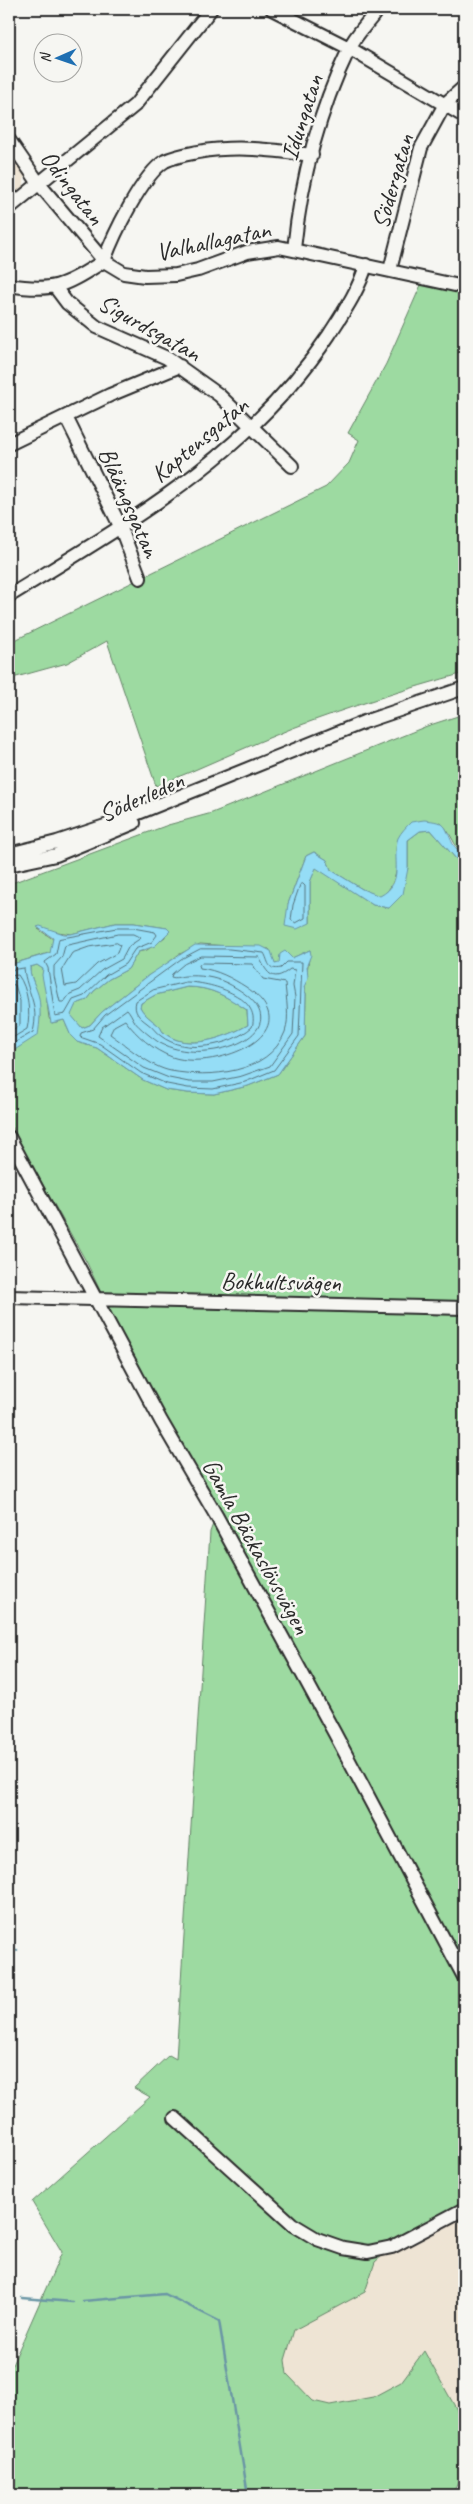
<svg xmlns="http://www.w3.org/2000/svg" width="473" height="2504" viewBox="0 0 473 2504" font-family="Caveat,sans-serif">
<rect width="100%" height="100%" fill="#f6f6f2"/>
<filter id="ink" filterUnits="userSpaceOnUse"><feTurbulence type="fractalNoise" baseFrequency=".02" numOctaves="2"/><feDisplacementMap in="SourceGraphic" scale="10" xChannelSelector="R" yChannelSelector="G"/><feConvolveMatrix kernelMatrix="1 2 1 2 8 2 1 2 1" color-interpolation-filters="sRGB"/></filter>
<g filter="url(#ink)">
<!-- built -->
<path fill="#eee4d4" d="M9,152L25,175L23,191L9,201Z
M464,2209V2409L458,2412L424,2351L401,2382L373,2397L330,2405L292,2395L285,2360L294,2330L365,2292L374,2262L392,2247Z"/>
<!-- green -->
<path fill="#9ddaa1" stroke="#648266" d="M424,278L464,287V673C406,689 349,707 293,728C247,746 202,768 156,786L107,641L67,663L9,679V643L326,487L349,463L359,440L348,433L386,364Z
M464,714V857C454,846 451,832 440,822L398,839C398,859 399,886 380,897L362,889L331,870L327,860L314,852L306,856L288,904L310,923V882L316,867L373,905L389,908L408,868V840L420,831L431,830L464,868V2209L392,2247L375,2262L365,2292L294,2330L285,2360L287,2374L313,2401L330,2405L373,2397L401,2382L424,2351L458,2412L464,2409C464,2441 470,2468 451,2495H9V2365H12L62,2252L32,2202L150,2097L134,2088L169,2055L176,2059L210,1532L219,1508L182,1447L113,1318L87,1263L19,1142L9,1118V1049L11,1051L40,1018L38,997L30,972V967L37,965L43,969L49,1018L52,1023L64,1020L71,1036L77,1042L97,1048L143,1080L166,1090L188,1093L214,1094L248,1086L278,1074L305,1036L306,994L304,987C306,976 309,962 310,950L292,958L280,956L281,962L275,964L269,949L200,944L178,955L158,971L149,975L102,1012L90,1025L82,1028L70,1015L76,1004L87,1000L94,991L109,979L128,969L138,952L147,950L165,937L167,928L134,923H115L71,934L38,929L53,939L52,952L9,965V884L168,825L212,813L427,726Z
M187,987C212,987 227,997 247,1010L248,1025C227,1037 186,1053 163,1032C161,1030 161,1028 159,1026C151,1019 145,1016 140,1007L141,1003L155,995Z"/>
<!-- water -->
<path fill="#95ddf6" stroke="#6b96a5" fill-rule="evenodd" d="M424,820C448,822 444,826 453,844C456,849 461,853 464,857V868L431,830L420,831L408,840V868L403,894L389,908L373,905L316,868L310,882V923L297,929L285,926L288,904L306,856L314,852L327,860L331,870L362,889L380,896C406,883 391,857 398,838C401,832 406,827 411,822Z
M115,923H134L167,928L170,931L155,946L138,952L128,969L109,979L94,991L87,1000L76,1004L71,1015L82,1028L90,1025L102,1012L149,975L195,945L261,946L271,951L275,964L279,963L280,954L285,951L292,958L310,950L311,955L307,965L308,978L304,987L306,994L305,1036L278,1074L248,1086L214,1094L188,1093L166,1090L143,1080L97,1048L77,1042L71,1036L64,1020L51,1023L42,975L43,969L37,965L30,967C29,976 37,988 39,998C41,1011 40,1022 38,1035L13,1051L9,1050V965L50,953L53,938L37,927L40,926L64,934H71ZM187,987C212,987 227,997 247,1010L248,1025C227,1037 186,1053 163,1032C161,1030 161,1027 159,1026C151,1019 145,1016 140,1007L141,1003L155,995Z"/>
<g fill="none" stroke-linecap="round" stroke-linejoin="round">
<!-- shore -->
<path stroke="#55727c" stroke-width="1" d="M303,884L305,886V918L296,923L291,920L293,905L300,885Z
M117,928H133L155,932L157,935L152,942L135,949L125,964L106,975L84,996L73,1000L65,1014L55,1016L48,968L45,962L56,954L59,939Z
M118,934H133L141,938L129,946L122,959L102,970L80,990L70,994L64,1002H60L54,976V966L62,957L65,946Z
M117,943L120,945L117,953L97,964L76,984L65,986L62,969L72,953L89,947Z
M229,949L264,953C269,961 267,971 281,968L287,962H302L299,1036L274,1070L245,1082L213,1089L188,1088L167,1084L141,1073L100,1044L80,1037L81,1033L93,1029L105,1015L181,959L200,949Z
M201,956L259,957C266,970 271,985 290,969L295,970L293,986L295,997L293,1034L270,1066L242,1076L213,1082H189L169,1078L144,1068L98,1036L102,1027L127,1009C130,1012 132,1017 135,1022C137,1026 156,1041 160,1043C211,1070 314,1027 227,983C214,977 200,975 186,976C181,976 176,979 171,977L172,974L184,964Z
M202,963L252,964L263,979L285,983C286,998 290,1018 285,1032C269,1074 209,1078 171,1071C150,1067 127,1046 110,1034L114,1026L125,1020C136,1035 153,1050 172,1057C214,1072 314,1033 246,987C232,978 217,970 200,968L199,965Z
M9,970L24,968C26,992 40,1004 33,1032L9,1046
M9,976L18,975C28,988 31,1013 27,1029L9,1040
M186,982C209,982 262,996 252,1027C231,1046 185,1055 161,1036C156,1033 153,1027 147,1023C139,1017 133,1012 136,1001L153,990Z
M9,984L15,985L20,1001V1025L9,1032"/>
<!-- stream -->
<path stroke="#6b96a5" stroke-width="2.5" d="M9,1954L17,1950
M9,2297H12
M22,2298L73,2302
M83,2301L165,2294L219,2321L248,2495"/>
<!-- minor casing -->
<g stroke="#2b2b2b" stroke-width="16">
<path id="minor" d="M272,9L349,48L464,116
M9,140L40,185L104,261L124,273L145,276L176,275L198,270L247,252L279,247L464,287
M9,208L135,105L211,9
M294,249C301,181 319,111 349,49C355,35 369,22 378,9
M104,261C113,236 142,175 165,161C175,156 188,154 198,152C237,145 273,150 312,155
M390,270L421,148L445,104L464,87
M9,285C55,293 65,285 104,261
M55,287L67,303L97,327L167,358L219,395L292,466
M66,417L120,526L140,578
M9,444L110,395L180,366
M9,596C129,522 249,455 329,335C343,313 359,290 366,265
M9,854L57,842L111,824L364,722L464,688
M9,865L56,855L134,823
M9,1137L161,1421L217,1517L334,1732L464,1977
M9,1297L464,1308
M175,2118L292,2224L317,2239L343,2248L368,2252L392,2247L464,2209"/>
</g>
<!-- minor -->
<use href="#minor" stroke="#f6f6f2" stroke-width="12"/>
</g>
</g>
<g text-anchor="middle" stroke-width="5" stroke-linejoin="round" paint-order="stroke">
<!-- street labels -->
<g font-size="25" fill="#2b2b2b" stroke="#f6f6f2">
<text transform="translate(301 117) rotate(-72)" y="9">Idungatan</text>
<text transform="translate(392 181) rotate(-74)" y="9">Södergatan</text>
<text transform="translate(73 187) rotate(52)" y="9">Odingatan</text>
<text transform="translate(213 240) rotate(-12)" y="9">Valhallagatan</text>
<text transform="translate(150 327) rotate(29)" y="9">Sigurdsgatan</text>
<text transform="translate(199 439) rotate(-40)" y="9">Kaptensgatan</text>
<text transform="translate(130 502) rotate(66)" y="9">Blåängsgatan</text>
<text transform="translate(141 796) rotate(-24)" y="9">Söderleden</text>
<text transform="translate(281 1281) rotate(1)" y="9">Bokhultsvägen</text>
<text transform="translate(257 1546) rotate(61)" y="9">Gamla Bäckaslövsvägen</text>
</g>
</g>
<!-- margin -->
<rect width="473" height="2504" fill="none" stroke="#f6f6f2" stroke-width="30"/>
<rect x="15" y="15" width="443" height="2474" fill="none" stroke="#2b2b2b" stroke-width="2" filter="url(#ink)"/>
<!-- north arrow -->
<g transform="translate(58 58) rotate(268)"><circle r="24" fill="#f6f6f2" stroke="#a5a5a2"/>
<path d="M0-4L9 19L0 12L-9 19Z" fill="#1f6fb2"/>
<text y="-8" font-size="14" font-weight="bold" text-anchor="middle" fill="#2b2b2b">N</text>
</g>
</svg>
